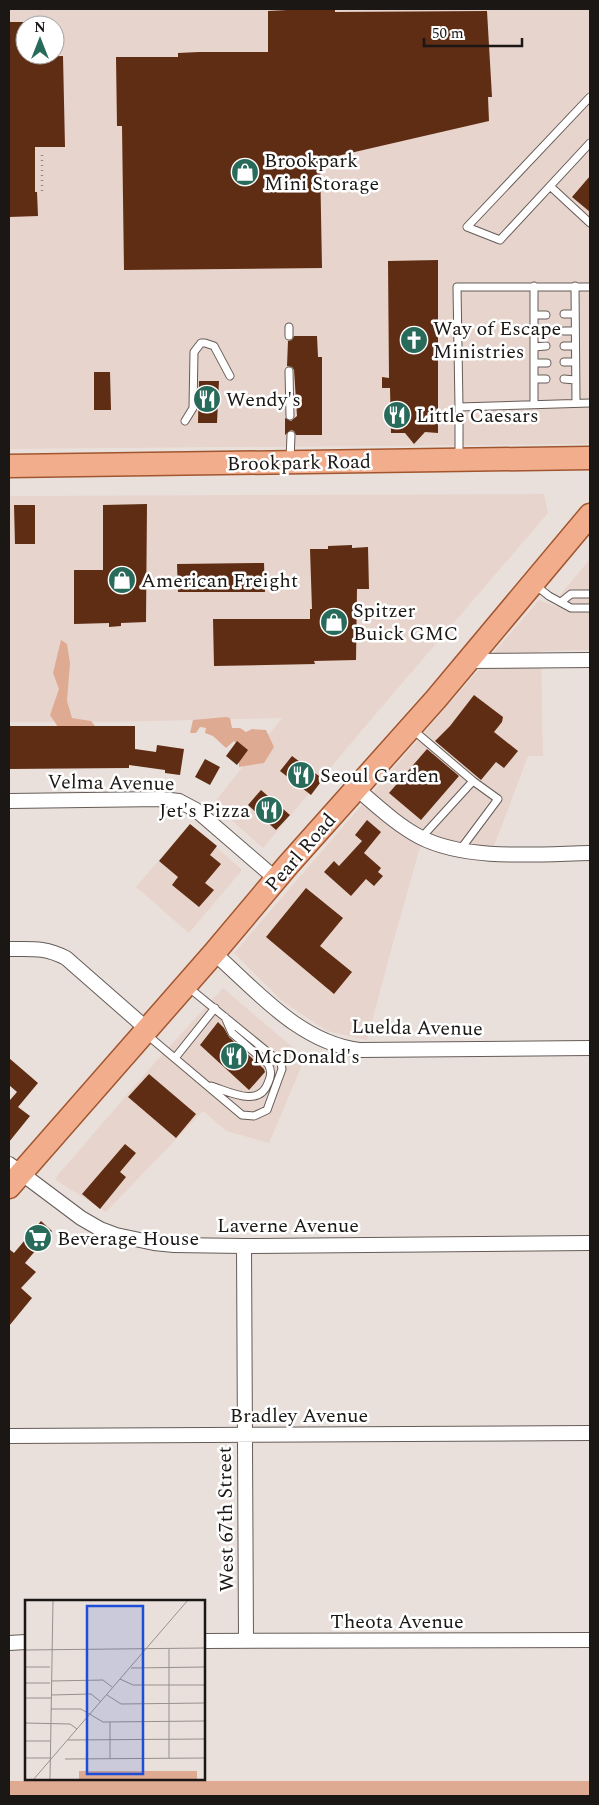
<svg xmlns="http://www.w3.org/2000/svg" width="599" height="1805" viewBox="0 0 599 1805" font-family="Spectral,serif">
<rect width="100%" height="100%" fill="#eae0db"/>
<!-- built -->
<path fill="#e7d4cc" fill-rule="evenodd" d="M9,9H590V444L9,449ZM25,25H55V55H25Z
M544,494L548,513L374,716L263,848L213,804L282,718L114,722H9V496Z
M590,559V650L541,651L543,756H528L494,846L420,847L390,954L367,1040L327,1031L281,1000L234,953L539,600L557,607L560,595Z
M190,824L242,870L189,933L136,887Z
M223,988L305,1058L269,1143L226,1131L203,1111L106,1212L56,1180L57,1176L158,1059Z"/>
<!-- green -->
<path fill="#dfaa92" d="M61,640L67,644L70,663L67,701L72,718L91,721L99,731L64,736L50,715L59,689L53,673Z
M226,717L230,718L232,728H240L246,732L252,729L266,730L274,747L264,763L239,767V746L234,741L226,748L213,736L205,733L206,728L200,727L196,733H190L193,720Z
M9,1781H590V1796H9Z"/>
<!-- building -->
<path fill="#5f2d13" d="M306,9H335V12L487,11L492,97H488L489,121L320,160L322,268L124,270L122,126H117L116,57H178V53L199,52H268V11Z
M9,22H25V55H28V57L63,56L65,147H35V192H37L38,216L9,217Z
M590,176V212L572,197Z
M438,260V433L425,432L414,444L405,433H391L390,388H382V377L389,378L388,261Z
M294,336H317L318,357H322V435H296L294,431L291,430L285,435V418L291,421L297,416L294,370L292,367L287,366L288,341L292,340Z
M94,372H110L111,410H94Z
M199,381H219L217,423H198Z
M147,504L146,622L121,623V626L109,627V623L74,624V570H103V505Z
M14,505H35V544H15Z
M352,545V548L368,547L369,589H357L356,660L314,661L315,664L214,666L213,619H310V609H312L310,549H328V546Z
M264,563L265,592H178L177,564Z
M474,695L503,717L502,722L494,732L518,751L504,768L496,762L481,780L435,741L450,726Z
M9,726H135V749L156,752L157,745L184,749L180,775L165,773V770L129,765V768L9,769Z
M237,741L248,750L237,765L226,756Z
M427,749L459,776L421,820L389,793Z
M292,756L323,779L311,795L280,771Z
M205,759L220,767L210,785L195,777Z
M261,790L290,815L276,830L248,805Z
M367,820L381,832L364,853L381,868L378,872L383,876L374,886L366,879L351,896L324,872L334,861L339,866L362,841L355,835Z
M190,824L217,846L210,855L221,864L205,883L214,890L199,907L172,885L178,877L159,861Z
M306,888L343,918L320,946L352,972L334,994L266,937Z
M218,1022L224,1028L229,1037L264,1069L265,1072L249,1090L200,1045Z
M9,1058L38,1083L18,1107L30,1116L9,1142V1099L10,1100L17,1092L9,1085Z
M149,1074L196,1114L176,1138L128,1097Z
M125,1144L136,1153L120,1172L126,1177L100,1209L82,1194Z
M41,1221L52,1231L25,1263L36,1272L21,1288L32,1298L9,1326V1249L14,1253Z"/>
<g fill="none" stroke-linecap="round" stroke-linejoin="round">
<!-- service casing -->
<g stroke="#655c58" stroke-width="9">
<path id="service" d="M590,97L467,227L500,240L590,143
M550,186L590,223
M534,286V404
M575,286L576,403
M564,314H575
M534,315H546
M289,327V336
M534,331H545
M564,331H575
M564,346H575
M534,347L546,346
M564,362H575
M534,363H547
M289,371L290,416
M535,379H546
M564,379L575,380
M459,407L457,287H590
M185,421L193,408L194,352L201,343H205L214,346L230,376
M459,457V407L590,403
M290,460L291,435
M535,585L549,596L571,608H590
M561,602L571,594H590
M412,729L473,781L421,838
M460,850L498,799L473,781
M146,1034L242,1115L254,1116L267,1110L282,1069L281,1063L188,987
M175,1058L215,1008
M211,1086C230,1092 259,1108 268,1083C271,1076 272,1071 268,1064L232,1033L225,1017"/>
</g>
<!-- minor casing -->
<g stroke="#655c58" stroke-width="16">
<path id="minor" d="M468,661L590,660
M356,788C376,805 397,825 420,837C466,861 539,854 590,853
M9,801L162,799L179,801L196,810L276,879
M9,949C32,949 45,947 66,958L147,1029
M214,953C257,991 299,1042 359,1050L590,1048
M9,1164L81,1218L100,1229L116,1235L154,1243L174,1245L244,1246L590,1243
M244,1246L246,1641
M9,1436L590,1433
M204,1641L590,1640
M9,1643L26,1642"/>
</g>
<!-- primary casing -->
<g stroke="#a15630" stroke-width="25">
<path id="primary" d="M9,466L590,458
M9,1187L214,953L288,865L436,699L590,515"/>
</g>
<!-- path -->
<path stroke="#918a86" stroke-width="2.5" stroke-dasharray="1 4" stroke-linecap="butt" d="M42,155V191"/>
<!-- service -->
<use href="#service" stroke="#fff" stroke-width="7"/>
<!-- minor -->
<use href="#minor" stroke="#fff" stroke-width="14"/>
<!-- primary -->
<use href="#primary" stroke="#f2ae8c" stroke-width="22"/>
</g>
<!-- icons -->
<defs>
<g id="shop-disc" transform="scale(1.4375)"><circle r="9.5" fill="#296b5a" stroke="#fff"/><path d="M-5-2.5h2.3a2.7 3.5 0 0 1 5.4 0H5L5.5 6h-11ZM-1.5-2.5h3a1.5 2.3 0 0 0-3 0Z" fill="#fff"/></g>
<g id="church-disc" transform="scale(1.4375)"><circle r="9.5" fill="#296b5a" stroke="#fff"/><path d="M-1.2-6h2.4v3.5h3.3v2.4h-3.3V6h-2.4V-.1h-3.3v-2.4h3.3Z" fill="#fff"/></g>
<g id="restaurant-disc" transform="scale(1.4375)"><circle r="9.5" fill="#296b5a" stroke="#fff"/><path d="M-5-6h1v4h1v-4h1v4h1v-4h1v5L-1.5 .5V6h-2V.5L-5-1ZM5-6V6H3V1.5H1.5Q1.5-4 5-6Z" fill="#fff"/></g>
<g id="supermarket-disc" transform="scale(1.4375)"><circle r="9.5" fill="#296b5a" stroke="#fff"/><path d="M-6-5.5h2.5l.6 2H6L4.5 2H-2.5L-4.4-4H-6ZM-1.5 3.2a1.3 1.3 0 1 0 .1 0ZM3 3.2a1.3 1.3 0 1 0 .1 0Z" fill="#fff"/></g>
</defs>
<g fill-rule="evenodd">
<use href="#shop-disc" x="245" y="172"/>
<use href="#church-disc" x="414" y="340"/>
<use href="#restaurant-disc" x="207" y="399"/>
<use href="#restaurant-disc" x="397" y="415"/>
<use href="#shop-disc" x="122" y="580"/>
<use href="#shop-disc" x="334" y="622"/>
<use href="#restaurant-disc" x="301" y="775"/>
<use href="#restaurant-disc" x="269" y="810"/>
<use href="#restaurant-disc" x="234" y="1056"/>
<use href="#supermarket-disc" x="38" y="1238"/>
</g>
<g text-anchor="middle" stroke-width="5" stroke-linejoin="round" paint-order="stroke">
<!-- poi labels -->
<g font-size="20" fill="#1a1715" stroke="#fff" text-anchor="start">
<text x="264" y="167">Brookpark<tspan x="264" dy="23">Mini Storage</tspan></text>
<text x="433" y="335">Way of Escape<tspan x="433" dy="23">Ministries</tspan></text>
<text x="226" y="406">Wendy's</text>
<text x="416" y="422">Little Caesars</text>
<text x="141" y="587">American Freight</text>
<text x="353" y="617">Spitzer<tspan x="353" dy="23">Buick GMC</tspan></text>
<text x="320" y="782">Seoul Garden</text>
<text x="250" y="817" text-anchor="end">Jet's Pizza</text>
<text x="253" y="1063">McDonald's</text>
<text x="57" y="1245">Beverage House</text>
</g>
<!-- street labels -->
<g font-size="20" fill="#1a1715" stroke="#fff">
<text transform="translate(299 462) rotate(-1)" y="7">Brookpark Road</text>
<text transform="translate(111 782) rotate(1)" y="7">Velma Avenue</text>
<text transform="translate(300 852) rotate(-49)" y="7">Pearl Road</text>
<text transform="translate(417 1027) rotate(1)" y="7">Luelda Avenue</text>
<text x="288" y="1232">Laverne Avenue</text>
<text x="299" y="1422">Bradley Avenue</text>
<text transform="translate(225 1519) rotate(-91)" y="7">West 67th Street</text>
<text x="397" y="1628">Theota Avenue</text>
</g>
</g>
<!-- overview -->
<g transform="translate(25 1600)">
<rect width="180" height="180" fill="#eae0db"/>
<path d="M172,171V180H54V171Z" fill="#dfaa92"/>
<path fill="none" stroke="#97908c" stroke-width="1" d="M144,49V158M0,50L180,48M0,67H25M106,68L180,67M95,79L108,85H180M26,81L78,80L87,87M0,83H25M26,95L66,94L76,102M82,95L96,104L180,103M0,98H26M26,109H56L78,122L180,121M85,122V159M0,123L45,124L52,129M43,140L180,139M0,141H25M0,158H25M40,159L180,158M8,180L163,0M25,180L28,0"/>
<path fill="#1d4ed8" fill-opacity="0.15" stroke="#1d4ed8" stroke-width="2.5" d="M62,6H118V174H62Z"/>
<rect width="180" height="180" fill="none" stroke="#1a1715" stroke-width="2.5"/>
</g>
<!-- border -->
<rect width="599" height="1805" fill="none" stroke="#1a1715" stroke-width="20"/>
<!-- north arrow -->
<g transform="translate(40 40)"><circle r="24" fill="#ffffff" stroke="#a3a2a1"/>
<path d="M0-4L9 19L0 12L-9 19Z" fill="#296b5a"/>
<text y="-8" font-size="14" font-weight="bold" text-anchor="middle" fill="#1a1715">N</text>
</g>
<!-- scale -->
<path d="M424 38v8h98v-8" fill="none" stroke="#1a1715" stroke-width="2.5"/>
<text x="432" y="38" font-size="15" fill="#1a1715" stroke="#ffffff" stroke-width="4" paint-order="stroke">50 m</text>
</svg>
